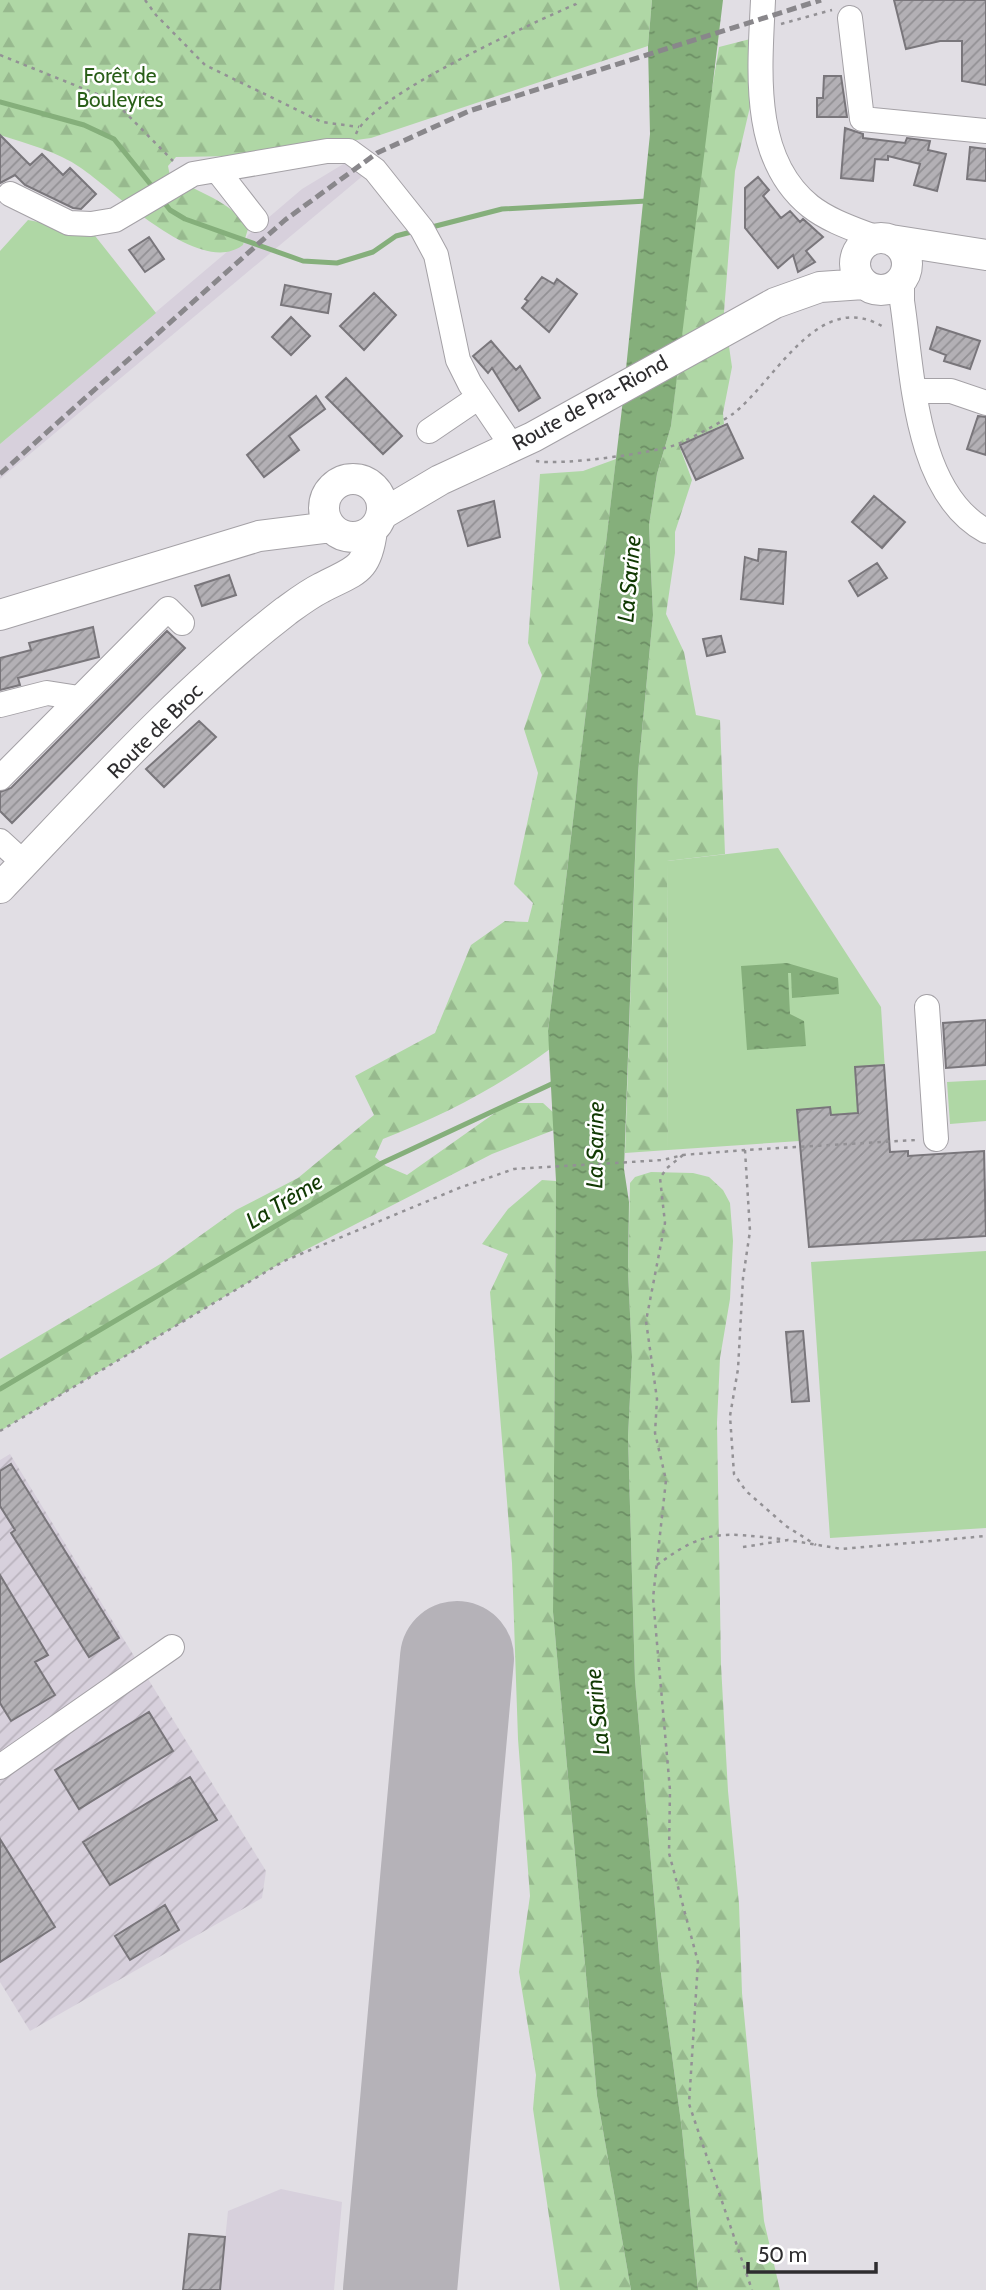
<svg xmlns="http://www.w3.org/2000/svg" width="986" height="2290" viewBox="0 0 986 2290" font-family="Cabin,sans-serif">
<defs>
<pattern id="industrial-furrows" width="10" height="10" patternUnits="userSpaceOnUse" patternTransform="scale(1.75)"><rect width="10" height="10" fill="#d7d0dc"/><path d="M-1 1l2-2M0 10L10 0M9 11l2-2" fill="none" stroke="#b9b3bd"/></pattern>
<pattern id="forest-firs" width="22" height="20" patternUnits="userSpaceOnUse" patternTransform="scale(1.75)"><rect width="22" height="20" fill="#afd7a5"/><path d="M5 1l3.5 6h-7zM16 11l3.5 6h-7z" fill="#97b98e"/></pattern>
<pattern id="water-ripples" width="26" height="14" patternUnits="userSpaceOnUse" patternTransform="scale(1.75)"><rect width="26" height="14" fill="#85af7b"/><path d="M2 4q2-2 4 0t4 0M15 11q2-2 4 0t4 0" fill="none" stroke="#6d8f65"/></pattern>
<pattern id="building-hatch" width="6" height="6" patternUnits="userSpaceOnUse" patternTransform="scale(1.75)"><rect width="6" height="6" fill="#b3b0b5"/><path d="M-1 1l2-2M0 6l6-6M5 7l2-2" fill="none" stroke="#929094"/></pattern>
</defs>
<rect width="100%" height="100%" fill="#e1dee4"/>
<!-- built -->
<path fill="#d7d0dc" d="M350,160L365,174L0,479V444L228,251L243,245L248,235L302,189Z
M281,2189L342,2202L334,2290H220L228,2211Z"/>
<!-- industrial -->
<path fill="url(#industrial-furrows)" d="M10,1454L266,1871L262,1898L30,2031L0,1982V1460Z"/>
<!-- green -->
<path fill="#afd7a5" d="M28,220L92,232L156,313L0,444V251Z
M778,848L881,1007L889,1135L668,1150L667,861Z
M986,1080V1121L950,1124L947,1082Z
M986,1251V1528L830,1538L811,1262Z"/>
<!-- forest -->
<path fill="url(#forest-firs)" d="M0,0H652L648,46L371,138L237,156L176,157L168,166L170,176C196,192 233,201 248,229L243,245C200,278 115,191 81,168C57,151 27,144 0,135Z
M762,36L756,81L735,171L724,312L732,367L723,413L724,424L679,445L692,480L675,532V553L666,614L684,652L696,715L720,720L725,854L667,861L668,1150L625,1153L638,773L653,615L649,525L657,474L671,426L705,131L719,47Z
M616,459L548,1031L550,1049C498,1087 443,1116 383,1139L375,1157L386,1166L407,1175L509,1103H543L554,1113V1130L492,1154L284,1261L0,1431V1359L162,1263L236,1210L298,1178L374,1115L355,1076L435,1033L471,945L505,921L528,922L533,903L514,884L538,773L524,729L542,675L528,643L540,474L583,471Z
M651,1172L693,1173L709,1177L723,1190L730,1203L733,1241L730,1299L720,1358L717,1423L721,1665L728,1791L739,1904L742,1993L764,2221L780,2290H698L682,2130L660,1966L635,1680L628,1437L632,1357L628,1271L630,1183L635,1177Z
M542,1180L556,1181L553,1612L597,2096L631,2290H560L533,2109L536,2075L519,1972L530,1896L518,1739L512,1563L490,1292L508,1254L482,1244L508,1209Z"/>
<!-- water -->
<path fill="url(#water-ripples)" d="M652,0H723L671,426L657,474L649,525L653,615L638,773L624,1169L629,1202L628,1271L632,1357L628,1437L635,1680L660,1966L682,2130L698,2290H631L597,2096L553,1612L556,1181L548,1031L622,408L650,134L648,46Z
M787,963L838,978L839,994L792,998L791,973H788L790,1014L804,1021L806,1046L747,1050L741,966Z"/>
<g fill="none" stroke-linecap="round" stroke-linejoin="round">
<!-- stream -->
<path stroke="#85af7b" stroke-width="5" d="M0,102L84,125L114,139L155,190
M163,201L170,210L185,219L303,261L337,263L373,252L396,236L415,231
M428,228L502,209L647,201
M0,1389L382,1163L558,1081"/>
<!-- runway -->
<path stroke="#b5b2b8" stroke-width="114" d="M400,2290L457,1658"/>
</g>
<!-- building -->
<path fill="url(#building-hatch)" stroke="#79767b" stroke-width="2" d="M894,0H986V85L962,81V41H940L906,49Z
M824,76H841L847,117H817V98H823Z
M845,128L863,134V138L905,143L907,138L930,141L928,150L946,154L937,191L914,185L920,164L888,156V160L875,159L873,181L841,178Z
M0,135L30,165L42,154L63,175L70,168L96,194L81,209L73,208L25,185L15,175L0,183Z
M970,147L986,149V181L967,179Z
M758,177L769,190L763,196L781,218L790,211L800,222L803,219L823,237L806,251L815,262L798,272L793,255L778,268L745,228V188Z
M149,237L164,259L145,272L129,250Z
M542,277L554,284L557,279L577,294L549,332L522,308L528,301L525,299Z
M285,285L331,294L328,313L281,305Z
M374,293L396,315L364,350L340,326Z
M291,317L310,336L291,355L272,337Z
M937,327L980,341L970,369L944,361L946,355L930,349Z
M491,341L516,370L520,366L540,398L519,411L492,368L488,373L473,356Z
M346,378L402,436L383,454L326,397Z
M316,396L325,409L289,436L299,450L264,477L247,455Z
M978,416L986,417V455L967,449Z
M727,424L743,458L696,480L680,445Z
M874,496L905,522L882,548L852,522Z
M494,501L500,537L468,546L458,511Z
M759,549L786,552L783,604L741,599L745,557L758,561Z
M877,563L887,578L858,596L849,581Z
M229,575L236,595L202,606L195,586Z
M93,627L99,657L18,678L20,685L0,690V658L31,650L29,643Z
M167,631L185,648L12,823L0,811V792L11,788Z
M721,636L725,652L707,656L703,639Z
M199,721L216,737L164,787L146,769Z
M986,1020V1065L946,1068L943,1023Z
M884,1065L890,1152L908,1151V1156L984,1151L986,1236L809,1247L797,1110L830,1107L831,1115L858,1113L855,1067Z
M803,1331L809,1401L792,1402L786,1332Z
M11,1464L119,1638L89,1657L11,1533L15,1530L0,1506V1471Z
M0,1575L48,1655L35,1662L55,1695L11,1721L0,1703Z
M149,1712L173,1751L79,1809L55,1770Z
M190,1777L217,1820L110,1885L83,1842Z
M0,1839L55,1927L0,1962Z
M165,1905L179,1930L130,1960L115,1936Z
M189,2234L225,2237L220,2290H183Z"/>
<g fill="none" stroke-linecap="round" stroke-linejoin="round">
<!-- minor casing -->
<g stroke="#a4a1a6" stroke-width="26">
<path id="minor" d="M763,0C760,68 750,158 810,206C829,221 854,229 877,238
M850,18L862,119L986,131
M217,170L256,220
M10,194L69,223L91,224L115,220L193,174L327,151H349L375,170L422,229L436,255L458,360L470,384L512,446
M902,279V301C913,372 914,492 986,531
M916,391H951L986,403
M429,431L479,397
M0,705L47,693L79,698
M0,778L168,609L182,623
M0,841L24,863
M927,1007L936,1139
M0,1767L172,1647"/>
</g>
<!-- major casing -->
<g stroke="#a4a1a6" stroke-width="32">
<path id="major" d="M855 264a26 26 0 1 1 52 0a26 26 0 1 1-52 0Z
M891,240L986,255
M324 508a29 29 0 1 1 58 0a29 29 0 1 1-58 0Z
M381,515L440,480L533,437L775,303L820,287L864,284
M0,615L259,536L331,527
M0,888C91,793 181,692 286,611C297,603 309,594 321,588C355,570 367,572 372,530"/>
</g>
<!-- path -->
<path stroke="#939195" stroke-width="2.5" stroke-dasharray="3.5 5" stroke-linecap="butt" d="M145,0L156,15L205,65L322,122L359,127
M781,24L832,10
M0,55L114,101L173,161
M356,134C370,96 535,22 576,4L578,0
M536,461C558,466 656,453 678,444C695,436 719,424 734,413C776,380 820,286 885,328
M745,1150L750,1231L743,1278L738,1369L730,1416L734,1474L746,1491L786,1526L816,1545
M683,1155L667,1168L660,1178L665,1223L646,1321L657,1399L655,1433L666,1480L653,1598L670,1790L669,1853L698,1962L689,2104L752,2290
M0,1431L284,1261L459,1188L514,1169L663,1160L683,1155L745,1150L917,1140
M743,1547L788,1540L842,1549L986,1536
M657,1565C706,1528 723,1533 781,1539"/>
<!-- minor -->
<use href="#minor" stroke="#fff" stroke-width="24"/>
<!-- major -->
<use href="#major" stroke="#fff" stroke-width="30"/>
<!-- rail -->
<path stroke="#89878b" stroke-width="5" stroke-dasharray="10 5" stroke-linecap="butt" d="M0,474L285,220L377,153L469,111L821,0"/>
</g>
<g text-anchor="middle" stroke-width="5" stroke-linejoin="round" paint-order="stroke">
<!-- park labels -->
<g font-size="21" fill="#2a5f19" stroke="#fff">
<text x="120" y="83">Forêt de<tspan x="120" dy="24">Bouleyres</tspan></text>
</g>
<!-- street labels -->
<g font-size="21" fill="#2e2d2f" stroke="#fff">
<text transform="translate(590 403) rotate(-29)" y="7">Route de Pra-Riond</text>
<text transform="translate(155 731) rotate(-45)" y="7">Route de Broc</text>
</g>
<!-- water labels -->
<g font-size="23" font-style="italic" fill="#103902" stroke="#fff">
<text transform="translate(629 579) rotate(-85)" y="8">La Sarine</text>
<text transform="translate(595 1145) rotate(-89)" y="8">La Sarine</text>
<text transform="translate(284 1201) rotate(-31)" y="8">La Trême</text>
<text transform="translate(597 1712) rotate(-96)" y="8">La Sarine</text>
</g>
</g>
<!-- scale -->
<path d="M748 2262v10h128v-10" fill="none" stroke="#2e2d2f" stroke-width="3.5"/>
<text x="758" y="2262" font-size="21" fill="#2e2d2f" stroke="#ffffff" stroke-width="5" paint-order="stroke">50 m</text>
</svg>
